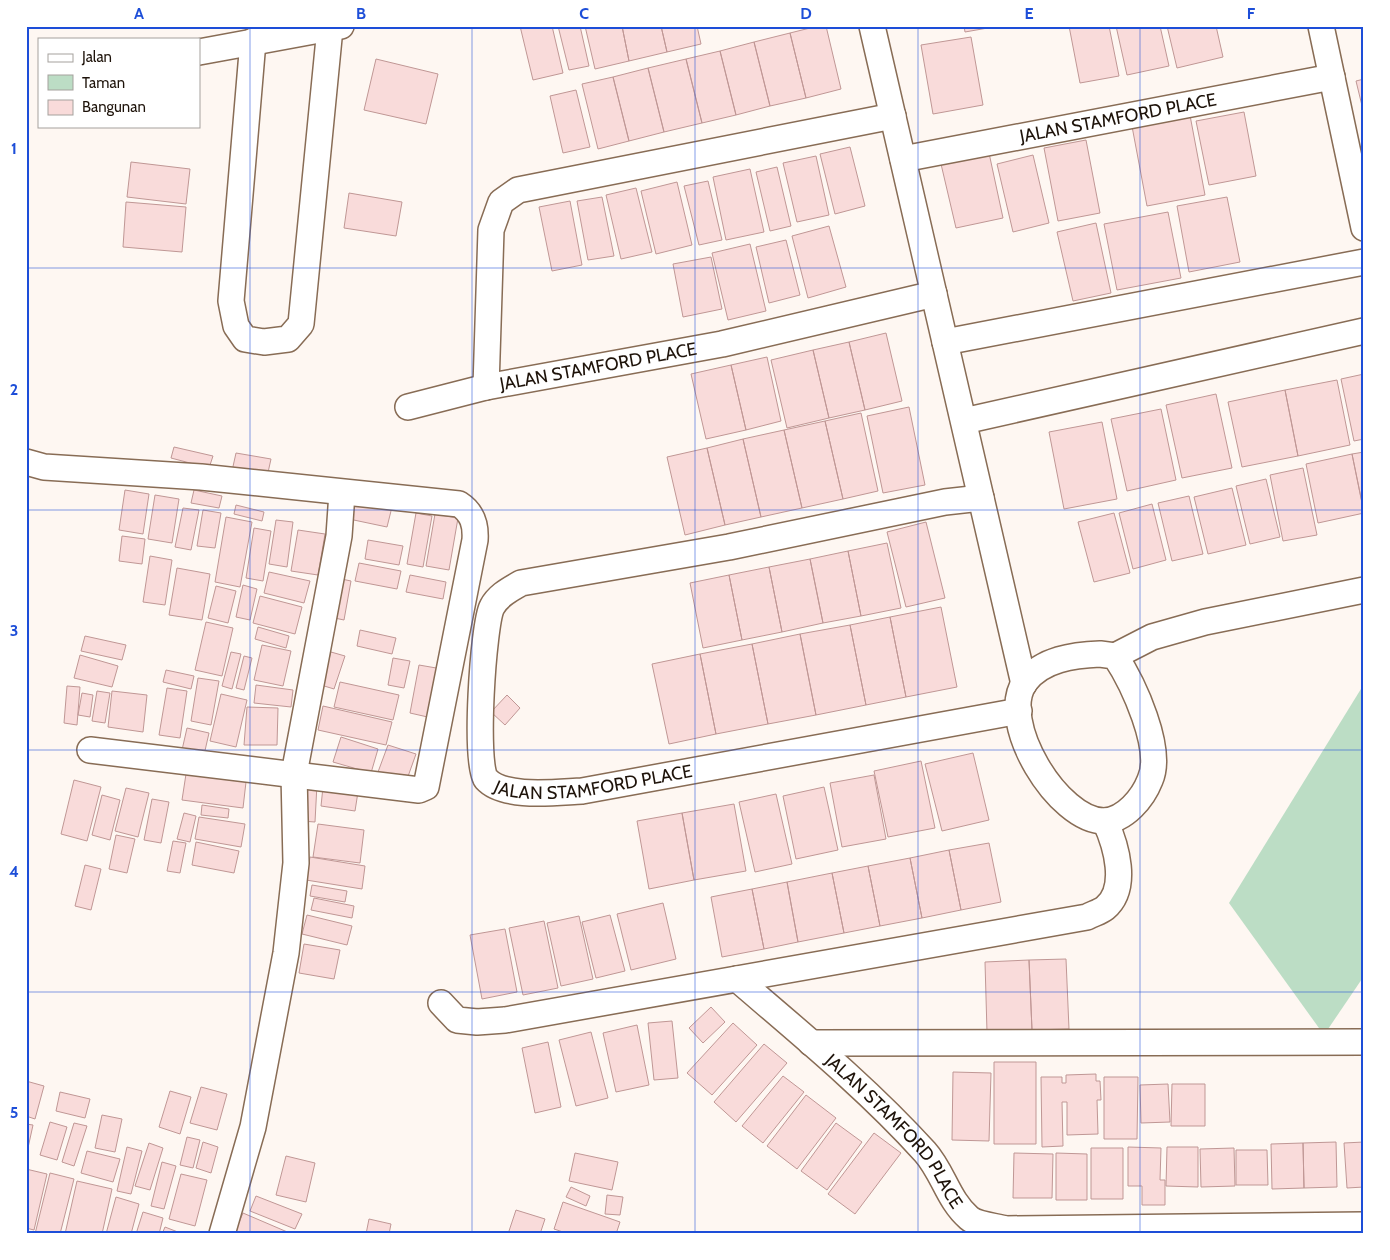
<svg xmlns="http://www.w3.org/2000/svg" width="1390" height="1260" viewBox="0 0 1390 1260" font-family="Cabin,sans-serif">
<rect width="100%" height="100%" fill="#fef7f2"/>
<!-- green -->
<path fill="#bcddc5" d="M1364,684V976L1324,1035L1229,903Z"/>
<!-- building -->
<path fill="#f9dbda" stroke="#c09795" d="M520,26H552L563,73L533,80Z
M558,26H580L589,66L569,70Z
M585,26H622L629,61L595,69Z
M622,26H661L667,52L629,61Z
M661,26H697L701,44L667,52Z
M818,26H826L841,89L806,98L790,33Z
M964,26H999L965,32Z
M1069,26H1109L1119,76L1080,83Z
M1116,26H1160L1169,66L1127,75Z
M1167,26H1216L1223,57L1177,68Z
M790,33L806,98L770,106L754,42Z
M971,37L983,105L933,114L921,45Z
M754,42L770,106L736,115L720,51Z
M720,51L736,115L702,123L686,59Z
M376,59L438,74L426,124L364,110Z
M686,59L702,123L664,132L648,68Z
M648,68L664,132L629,141L613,77Z
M613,77L629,141L598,149L582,84Z
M1364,79V114L1356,81Z
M576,90L590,147L563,153L550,96Z
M1189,110L1205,195L1147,206L1131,121Z
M1244,112L1256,176L1209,185L1196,121Z
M1086,140L1100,213L1058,221L1044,148Z
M850,147L865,206L835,214L820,154Z
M989,153L1003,218L956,228L941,164Z
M1033,155L1049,223L1013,232L997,164Z
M816,156L829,215L797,222L783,163Z
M131,162L190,169L186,204L127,197Z
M777,167L791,226L770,231L756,172Z
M750,169L764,232L726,240L713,177Z
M708,181L722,240L699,245L684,186Z
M677,182L692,245L656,254L641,191Z
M636,188L652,252L621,259L606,195Z
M349,193L402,202L396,236L344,228Z
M602,197L614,256L588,260L577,201Z
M1227,197L1240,262L1189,272L1177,206Z
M570,201L582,265L552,271L539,207Z
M126,202L186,207L182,252L123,247Z
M1168,212L1181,278L1117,290L1104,224Z
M1096,223L1111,293L1073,301L1057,232Z
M829,226L846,287L808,298L792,236Z
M786,240L800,295L769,303L756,247Z
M750,244L766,311L728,320L712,253Z
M711,257L722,309L683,317L673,264Z
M886,333L902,401L865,410L849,342Z
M849,342L865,410L829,418L813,350Z
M813,350L829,418L787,428L771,360Z
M767,357L781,421L746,430L731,365Z
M731,365L746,430L706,439L691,374Z
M1364,374V439L1354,441L1341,379Z
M1337,380L1350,445L1298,456L1285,390Z
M1285,390L1298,456L1242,467L1228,402Z
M1216,394L1232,468L1182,478L1166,405Z
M909,407L925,485L883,493L867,416Z
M1161,409L1176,480L1127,491L1111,419Z
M861,413L878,491L843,499L825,421Z
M825,421L843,499L802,508L784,430Z
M1102,422L1117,499L1064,509L1049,432Z
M784,430L802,508L761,517L743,439Z
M743,439L761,517L725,525L707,448Z
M174,447L213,456L209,468L171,458Z
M707,448L725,525L685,535L667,457Z
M1364,452V512L1352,454Z
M236,453L271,459L267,477L232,471Z
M1352,454L1364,513L1318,523L1306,464Z
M1303,468L1317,535L1283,541L1270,475Z
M1266,479L1280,537L1250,544L1236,486Z
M1232,488L1246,545L1208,554L1194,497Z
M125,490L149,494L143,534L119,530Z
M194,490L222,496L219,508L191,503Z
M155,495L179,499L172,543L148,539Z
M1189,496L1203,554L1172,561L1158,503Z
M353,499L392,507L387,527L349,519Z
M1152,504L1166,560L1133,569L1119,513Z
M236,505L264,512L262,521L234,514Z
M183,508L199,510L191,550L175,547Z
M203,510L221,513L215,548L197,546Z
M416,513L432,516L423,567L407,564Z
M1114,513L1130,573L1094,582L1078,522Z
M435,514L458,518L449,570L426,566Z
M226,517L252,522L240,587L215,582Z
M276,520L293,522L287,567L269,564Z
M926,522L945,598L906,607L887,532Z
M254,528L271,531L263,581L246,578Z
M298,530L325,534L318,575L291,571Z
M122,536L145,539L142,564L119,561Z
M368,540L403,546L399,565L365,559Z
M887,543L901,608L861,616L848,551Z
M848,551L861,616L823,623L810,559Z
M150,556L172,560L165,605L143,602Z
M810,559L823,623L782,632L769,567Z
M359,563L401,571L397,589L355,581Z
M769,567L782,632L742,640L729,575Z
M177,568L210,574L202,620L169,615Z
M269,572L310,581L304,603L264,593Z
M410,575L446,582L443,599L406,592Z
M729,575L742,640L703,648L690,583Z
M337,578L351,581L344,620L330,617Z
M243,585L257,589L250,620L236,617Z
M216,586L236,591L228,623L208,618Z
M260,596L302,607L295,634L253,623Z
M941,607L957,687L906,697L890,617Z
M890,617L906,697L866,705L850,625Z
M206,622L233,628L222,676L195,670Z
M850,625L866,705L816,715L800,634Z
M258,627L289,636L286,648L255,639Z
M360,630L396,638L392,654L357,646Z
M800,634L816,715L768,724L752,644Z
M85,636L126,645L122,660L81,651Z
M752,644L768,724L716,734L700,654Z
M262,645L291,651L283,686L254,680Z
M231,652L241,654L232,689L222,686Z
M331,652L345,656L334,689L321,685Z
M700,654L716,734L669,744L652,664Z
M80,655L118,666L112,687L74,678Z
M244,656L252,658L244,690L236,688Z
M393,658L410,661L404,688L388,685Z
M419,665L442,669L432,718L410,713Z
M166,670L194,676L191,689L163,682Z
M198,678L219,681L211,725L191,721Z
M340,682L399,695L393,720L334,707Z
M256,685L293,690L291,707L254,703Z
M67,686L80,687L77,725L64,723Z
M167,688L187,691L180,738L159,735Z
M97,691L110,693L105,723L92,721Z
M112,691L147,695L143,732L108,727Z
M82,693L93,695L90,717L78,715Z
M221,694L247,700L236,747L210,741Z
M507,695L520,708L505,725L491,712Z
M323,706L392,722L386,745L318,730Z
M247,707L278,708L277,745H244Z
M187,728L209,733L204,755L182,750Z
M341,737L378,749L371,773L333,762Z
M388,745L416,754L406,782L378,772Z
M973,753L989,820L942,831L925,764Z
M921,761L935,828L888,837L874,771Z
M186,774L246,782L243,808L182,800Z
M874,775L886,839L842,847L830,783Z
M74,780L101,787L87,841L61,834Z
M303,784H317L315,822L301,821Z
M323,787L358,792L355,811L321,806Z
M824,787L838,850L796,859L783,796Z
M126,788L149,793L138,837L115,831Z
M776,794L792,864L755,872L739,802Z
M102,795L120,800L110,840L92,835Z
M152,799L169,802L161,843L144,840Z
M734,804L746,871L694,880L682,813Z
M202,805L229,809L228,818L201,815Z
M184,813L196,816L190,842L177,839Z
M682,813L694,880L649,889L637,821Z
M199,817L245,824L241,847L195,839Z
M318,824L364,830L360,863L313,857Z
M116,835L135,839L127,873L109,869Z
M173,841L186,843L180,873L167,871Z
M196,842L239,851L234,873L192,865Z
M989,843L1001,902L961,910L949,850Z
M949,850L961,910L922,918L910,858Z
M310,857L365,866L362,889L306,880Z
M910,858L922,918L880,926L868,866Z
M85,865L101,869L91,910L75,906Z
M868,866L880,926L844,933L832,873Z
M832,873L844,933L798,942L787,882Z
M787,882L798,942L764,949L752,889Z
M312,885L347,891L345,902L310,896Z
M752,889L764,949L722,957L711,897Z
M314,898L354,906L352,918L311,910Z
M663,903L676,959L631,970L617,914Z
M307,915L352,926L347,945L302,934Z
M610,915L625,971L596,978L582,922Z
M579,916L593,979L561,986L547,923Z
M544,921L558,988L523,995L509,928Z
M505,929L517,992L482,999L470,935Z
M304,944L340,950L334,979L299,973Z
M1066,959L1069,1029L1032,1030L1029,960Z
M1029,960L1032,1030L987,1032L985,962Z
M711,1007L725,1022L703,1043L689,1028Z
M672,1021L678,1078L654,1080L648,1023Z
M733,1023L757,1045L712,1095L687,1073Z
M637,1025L649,1085L616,1092L603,1033Z
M591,1032L608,1098L576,1106L559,1040Z
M548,1042L561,1107L535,1113L522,1048Z
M764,1044L787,1063L736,1122L714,1102Z
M994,1062H1036V1144H994Z
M953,1072L991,1073L989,1141L952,1140Z
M1096,1074V1081H1100L1101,1100H1097L1098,1134L1067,1135V1102H1062L1063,1146L1042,1147L1041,1077H1062V1083H1066V1075Z
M783,1076L804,1092L763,1143L742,1126Z
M1104,1077H1138L1137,1139H1104Z
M26,1081L44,1086L35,1119L26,1116Z
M1168,1084L1170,1122L1141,1123L1140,1085Z
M1172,1084H1205V1126H1171Z
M201,1087L227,1094L217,1130L190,1123Z
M170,1091L191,1097L180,1134L159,1127Z
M60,1092L90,1099L85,1118L56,1111Z
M806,1095L836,1118L797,1169L767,1146Z
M102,1115L122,1119L115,1152L95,1148Z
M50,1122L67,1127L57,1160L40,1155Z
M74,1123L87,1126L74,1166L62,1162Z
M836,1123L862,1142L827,1190L801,1171Z
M26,1124L33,1125L26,1157Z
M874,1133L901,1153L855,1214L828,1194Z
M187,1137L200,1140L193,1168L180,1165Z
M203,1142L218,1147L211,1173L196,1168Z
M1336,1142L1337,1187L1304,1188L1303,1143Z
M1364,1142V1187L1347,1188L1344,1143Z
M149,1143L163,1148L150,1190L135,1186Z
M1303,1143L1304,1188L1272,1189L1271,1144Z
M127,1147L142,1151L131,1194L117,1191Z
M1128,1147L1161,1148L1160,1180H1165V1205H1142V1186H1128Z
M1167,1147H1198V1187L1166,1186Z
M1091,1148H1123V1199H1091Z
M1234,1148L1235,1186L1201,1187L1200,1149Z
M1236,1150H1267L1268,1185H1236Z
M87,1151L120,1159L113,1182L81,1173Z
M575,1153L618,1162L612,1190L569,1181Z
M1014,1153L1053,1154L1052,1198H1013Z
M1056,1153L1087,1154V1200H1056Z
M286,1156L315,1163L306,1202L276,1195Z
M162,1162L176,1166L164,1209L151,1206Z
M26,1169L47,1174L34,1230L26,1228Z
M50,1173L74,1179L60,1234H35Z
M181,1174L207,1180L195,1226L169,1219Z
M77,1181L112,1189L102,1234H65Z
M571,1187L590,1196L586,1206L566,1197Z
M607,1195L623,1197L620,1215L605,1214Z
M256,1196L302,1214L295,1229L250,1211Z
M116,1197L139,1204L131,1234H106Z
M563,1202L620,1222L616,1234H569L554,1229Z
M516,1210L545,1219L540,1234H508Z
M143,1212L163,1218L159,1234H136Z
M243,1213L292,1234H234Z
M369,1219L391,1224L389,1234H366Z
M165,1227L183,1234H162Z"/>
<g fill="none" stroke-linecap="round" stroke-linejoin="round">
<!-- minor casing -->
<g stroke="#886c55" stroke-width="28">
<g id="minor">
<path d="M872,26L1024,684"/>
<path d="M1321,26L1364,228"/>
<path d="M253,41L231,301L236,326L245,339L264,342L288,339L301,324L330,28"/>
<path d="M199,52L341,26"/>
<path id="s1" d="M893,116L518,190L501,202L491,230L486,387L722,344L934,294"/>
<path id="s2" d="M903,159L1332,77"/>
<path d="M945,342L1364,262"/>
<path d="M408,407L486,387"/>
<path d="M964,421L1364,331"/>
<path d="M26,462L44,467L201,477L459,504C473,513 476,525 475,540L426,787L419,790L90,750"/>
<path id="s3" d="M981,498L945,502L729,547L521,583C511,589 498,595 492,607C483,624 474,766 486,779C504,799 557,792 582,791L1019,711"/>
<path d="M1100,654L1115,656C1133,683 1164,749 1150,780C1143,798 1125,820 1104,821C1058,821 997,721 1025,682C1042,659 1074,655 1100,654Z"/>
<path d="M1115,656L1152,637L1205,622L1364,590"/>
<path id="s4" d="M737,979C801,1034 868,1089 925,1152C943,1172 948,1200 969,1218C977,1225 995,1226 1006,1229L1364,1225"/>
<path d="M441,1003L457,1020L477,1022L505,1020L1087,917C1092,914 1100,912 1105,908C1129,888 1116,845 1105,821"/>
<path d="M811,1043L1364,1042"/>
<path d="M222,1234L253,1127L286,953L296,863L294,774L339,536L342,493"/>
</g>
</g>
<!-- minor -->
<use href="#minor" stroke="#fff" stroke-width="25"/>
</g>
<!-- grid -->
<path fill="none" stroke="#1d4ed8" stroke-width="1" stroke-opacity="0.55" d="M250,26V1234M472,26V1234M695,26V1234M918,26V1234M1140,26V1234M26,268H1364M26,510H1364M26,750H1364M26,992H1364"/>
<g text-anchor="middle" stroke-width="4" stroke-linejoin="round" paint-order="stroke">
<!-- street labels -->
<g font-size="18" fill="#1e130a" stroke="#fff">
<text dy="6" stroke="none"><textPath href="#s2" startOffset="219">JALAN STAMFORD PLACE</textPath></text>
<text dy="6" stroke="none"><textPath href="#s1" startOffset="704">JALAN STAMFORD PLACE</textPath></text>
<text dy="6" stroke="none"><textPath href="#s3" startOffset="791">JALAN STAMFORD PLACE</textPath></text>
<text dy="6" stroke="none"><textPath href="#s4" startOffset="220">JALAN STAMFORD PLACE</textPath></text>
</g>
</g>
<!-- border -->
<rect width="1390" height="1260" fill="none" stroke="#ffffff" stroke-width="55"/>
<!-- legend -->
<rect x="38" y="38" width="162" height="90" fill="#ffffff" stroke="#a5a19d"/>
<rect x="48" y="54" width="25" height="8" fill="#ffffff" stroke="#a5a19d"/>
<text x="82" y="62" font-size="15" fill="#1e130a">Jalan</text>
<rect x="48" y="75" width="25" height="15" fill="#bcddc5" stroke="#a5a19d"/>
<text x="82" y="88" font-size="15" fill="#1e130a">Taman</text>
<rect x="48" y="100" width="25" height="15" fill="#f9dbda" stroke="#a5a19d"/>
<text x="82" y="112" font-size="15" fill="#1e130a">Bangunan</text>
<rect x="28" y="28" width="1334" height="1204" fill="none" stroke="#1d4ed8" stroke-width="2"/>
<g font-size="16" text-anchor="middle" font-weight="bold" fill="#1d4ed8">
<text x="139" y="19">A</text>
<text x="361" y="19">B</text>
<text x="584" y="19">C</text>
<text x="806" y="19">D</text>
<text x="1029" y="19">E</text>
<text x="1251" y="19">F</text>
<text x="14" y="154">1</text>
<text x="14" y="395">2</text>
<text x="14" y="636">3</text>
<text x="14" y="877">4</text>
<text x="14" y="1118">5</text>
</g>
</svg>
